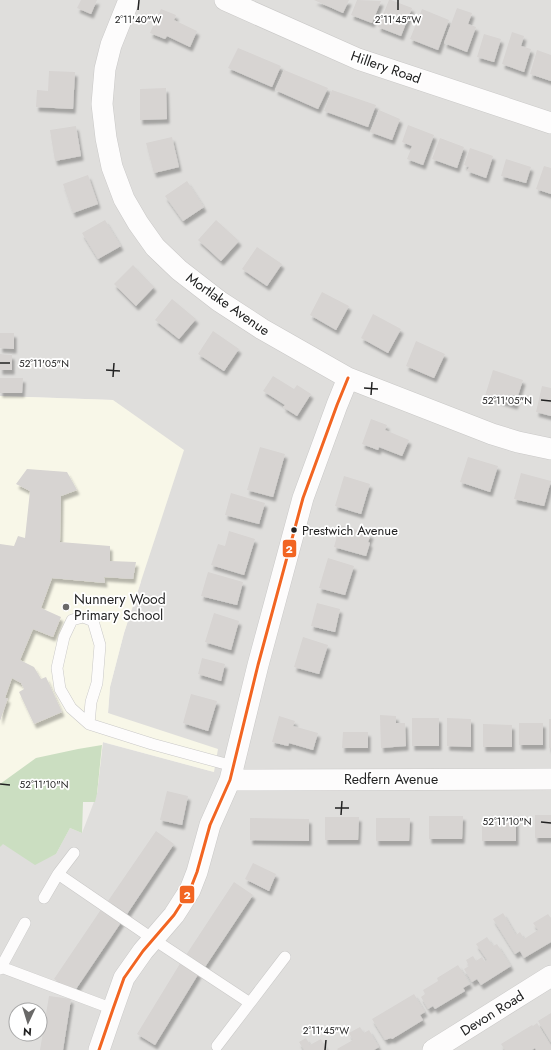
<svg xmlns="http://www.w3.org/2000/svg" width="551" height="1050" viewBox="0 0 551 1050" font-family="Jost,sans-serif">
<defs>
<filter id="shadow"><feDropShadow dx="2.5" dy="4.5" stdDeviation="1" flood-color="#0004"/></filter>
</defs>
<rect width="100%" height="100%" fill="#f0eeeb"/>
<!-- residential -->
<path fill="#dfdedc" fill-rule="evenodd" d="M0,0H551V1050H0V847L2,843L35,864L56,854L70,828L82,833L97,794L102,742L214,772L108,713L110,687L124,633L141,582L113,400L0,396ZM16,1010H40V1034H16Z"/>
<!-- education -->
<path fill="#f8f7e8" d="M0,396L113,400L184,450L124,633L110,687L108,713L218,749L214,772L103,742L97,794L0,795Z"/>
<!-- forest -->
<path fill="#cbdec1" d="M102,745L97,794L95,802H83L82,833L70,828L56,854L35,865L3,844L0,847V784L36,758L78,749Z"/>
<!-- building -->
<path fill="#d7d4d2" filter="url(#shadow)" d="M81,0H97L91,14L77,8Z
M314,0H349L343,13Z
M357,0L381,1L372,23L351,15Z
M389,0H391L412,8L401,36L378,27Z
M457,8L472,13L468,24L476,27L467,52L444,43Z
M161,9L176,15L174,20L197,31L190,47L167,36L165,39L150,33Z
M422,9L449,20L438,50L410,39Z
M512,32L524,36L521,46L531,49L524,72L502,64Z
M484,34L501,39L494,62L477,57Z
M238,48L281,66L272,87L228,68Z
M537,50L551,55V81L530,74Z
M284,70L328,88L318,109L275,90Z
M49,71L75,72L73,109L36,107L37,90L48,91Z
M166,88L167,119L140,120V89Z
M332,90L376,105L368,127L324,111Z
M379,110L400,119L392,140L370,132Z
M408,125L434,135L423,165L407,159L412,146L402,142Z
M76,126L81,156L55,161L50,130Z
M172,137L179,167L154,173L146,143Z
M440,138L464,147L457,168L432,159Z
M470,148L493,156L486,178L467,171L469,167L464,165Z
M506,159L531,167L526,183L501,176Z
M544,166L551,168V194L536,189Z
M88,175L98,204L73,213L63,184Z
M187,181L204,207L183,221L165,196Z
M105,220L121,246L98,259L82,233Z
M216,220L239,241L221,261L198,240Z
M257,247L282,264L267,286L242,269Z
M133,265L154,287L136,306L114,284Z
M322,292L349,306L336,330L310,315Z
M172,299L196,319L179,339L155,320Z
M373,314L401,329L388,353L361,338Z
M213,331L239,349L224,371L198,354Z
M0,333H14V349L0,348Z
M416,341L445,354L434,378L406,366Z
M0,354L12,355V370H0Z
M493,370L523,380L515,405L485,396Z
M273,376L294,389L297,385L311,394L297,416L283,407L285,405L263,391Z
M0,378H23L22,393H0Z
M542,386L551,388V416L536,412Z
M371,419L387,425L385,430L409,440L402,456L379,447L378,450L362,444Z
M260,447L285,454L273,497L247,490Z
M468,457L498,466L490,492L460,482Z
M27,469L67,472L77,490L61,496L60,542L110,546V561L136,562L133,579L104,577L105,583L52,578L41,608L61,617L53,637L33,629L20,660L34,667L41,679L46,677L62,712L34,724L19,692L24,689L21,683L12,678L5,698H8L0,721V544L14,546L18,536L25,538L30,491L16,484Z
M521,473L551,481L544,506L514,499Z
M344,476L370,484L361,514L335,506Z
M231,493L265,503L259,524L225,515Z
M340,525L371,534L368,542L370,543L366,556L334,547Z
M229,531L255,539L244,575L211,565L218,544L225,546Z
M328,558L354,566L345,595L319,588Z
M208,572L243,582L237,605L201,596Z
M317,603L340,609L335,632L311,626Z
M214,613L239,621L231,650L205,642Z
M303,637L328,645L319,674L294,667Z
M202,658L225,664L221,681L198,674Z
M191,694L217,701L208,731L183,723Z
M380,715L396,716V723H405L406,746L381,748Z
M279,716L295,721L293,726L318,733L313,750L289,743L288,746L272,742Z
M412,718H439V746H412Z
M447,718L471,719V747L447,746Z
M549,719H551V748H549Z
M519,723H543V745H519Z
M483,724L512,725V747H483Z
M343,732H368V748H342Z
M167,791L188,796L182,825L160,820Z
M535,815H551V838H535Z
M429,816H463L462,839H429Z
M325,817H359L358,840H325Z
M250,818L309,819V841L250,840Z
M376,818H410L409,841H376Z
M482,818H516V841H482Z
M156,831L174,844L127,914L108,901Z
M253,863L276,874L269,891L245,879Z
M234,882L253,895L205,967L186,955Z
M102,908L122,921L74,992L54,979Z
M503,913L516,935L520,932L524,939L538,930L533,923L548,914L551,918V942L524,958L520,951L515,954L493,919Z
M487,937L493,946L497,944L511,966L481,985L477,979L472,982L464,969L469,966L466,960L473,956L476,961L482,957L485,962L487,960L476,944Z
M181,962L199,973L155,1045L137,1034Z
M458,965L470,984L463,988L465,991L435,1009L433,1006L428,1009L421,997L425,994L423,990L438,981L437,978Z
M414,994L425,1012L420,1015L423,1020L392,1039L391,1038L385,1040L372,1019Z
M49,996L71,999L63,1050H40Z
M551,1013V1042L538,1021Z
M537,1023L551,1046V1050H536L535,1048L532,1050H505L501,1044L532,1025L533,1026Z
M360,1027L364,1033L369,1030L379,1047L374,1050H338L337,1049L353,1040L349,1033Z
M306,1038L310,1045L321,1039L327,1050H304L299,1042Z"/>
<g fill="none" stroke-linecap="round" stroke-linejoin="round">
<!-- service casing -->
<g stroke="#c9c8c7" stroke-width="12">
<path id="service" d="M89,724L91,702L97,683L100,645L93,621L83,617L72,620L64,637L57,668L60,689L71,708L89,724L152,744L233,766
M58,874L74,853
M44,898L58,874L153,939L250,1003
M1,967L113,1009
M0,969L25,923
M217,1046L285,957"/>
</g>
<!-- minor casing -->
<g stroke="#c9c8c7" stroke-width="22">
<path id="minor" d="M129,0L111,45L105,69L102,104L106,138L112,167L124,199L138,223L155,247L179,270L219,301L262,329L348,378L492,434L518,442L551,449
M225,0L358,59L551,123
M230,780L551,779
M99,1050L113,1009L124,978L143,951L174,915L190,890L197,872L210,825L230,780L258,665L303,498L337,405L348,378
M433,1050L551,976"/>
</g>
<!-- service -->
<use href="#service" stroke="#fdfcfc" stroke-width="11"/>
<!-- minor -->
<use href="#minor" stroke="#fdfcfc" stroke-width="21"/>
<!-- bus-1 casing -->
<g stroke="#fff" stroke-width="6">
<path id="bus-1" d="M99,1050L113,1009L124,978L143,951L174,915L190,890L197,872L210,825L230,780L258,665L303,498L337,405L348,378"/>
</g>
<!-- bus-1 -->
<use href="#bus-1" stroke="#f26522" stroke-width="3"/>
</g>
<!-- ticks -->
<path fill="none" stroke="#222" stroke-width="1.5" d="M138,10L139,0M398,10V0M0,363H10M106,370L120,371M113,377L114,363M364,388L378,389M371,395L372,382M541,400L551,401M0,784L10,785M335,808H349M341,815L342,801M541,822L551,823M325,1050L326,1040"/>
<!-- markers -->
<circle fill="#222" stroke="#fff" stroke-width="1.5" cx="294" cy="530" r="3.5"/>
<circle fill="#6a6968" stroke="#fff" stroke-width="1.5" cx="66" cy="607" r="4"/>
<g text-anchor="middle" stroke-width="3.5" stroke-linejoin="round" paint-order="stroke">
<!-- bus labels -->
<g font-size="13" fill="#222" stroke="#fff" text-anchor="start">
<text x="302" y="535">Prestwich Avenue</text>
</g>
<!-- street labels -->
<g font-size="14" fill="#222" stroke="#fff">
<text transform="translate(386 67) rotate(19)" y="5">Hillery Road</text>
<text transform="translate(228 304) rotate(35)" y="5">Mortlake Avenue</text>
<text x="391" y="784">Redfern Avenue</text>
<text transform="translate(492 1013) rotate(-32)" y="5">Devon Road</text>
</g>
<!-- poi labels -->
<g font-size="14" fill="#222" stroke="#fff" text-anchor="start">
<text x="74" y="604">Nunnery Wood<tspan x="74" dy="16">Primary School</tspan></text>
</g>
</g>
<g font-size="10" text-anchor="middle" fill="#222" stroke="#fff" stroke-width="3.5" stroke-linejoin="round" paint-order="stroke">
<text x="138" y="23">2°11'40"W</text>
<text x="398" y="23">2°11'45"W</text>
<text x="44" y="367">52°11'05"N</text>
<text x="507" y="404">52°11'05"N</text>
<text x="44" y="788">52°11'10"N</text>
<text x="507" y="825">52°11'10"N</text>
<text x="326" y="1034">2°11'45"W</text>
</g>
<g stroke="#fff" stroke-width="1.5">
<rect x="282" y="539" width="15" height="19" rx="4" fill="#f26522"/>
<rect x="179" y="885" width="16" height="19" rx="4" fill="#f26522"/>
</g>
<g font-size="11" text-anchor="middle" font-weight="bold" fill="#fff">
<text x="289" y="553">2</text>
<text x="187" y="899">2</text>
</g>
<!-- north arrow -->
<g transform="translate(28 1022) rotate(184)"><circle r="19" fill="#ffffff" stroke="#a7a7a7"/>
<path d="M0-3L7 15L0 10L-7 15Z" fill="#6a6968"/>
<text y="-6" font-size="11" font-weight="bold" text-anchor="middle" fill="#222222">N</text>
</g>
</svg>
